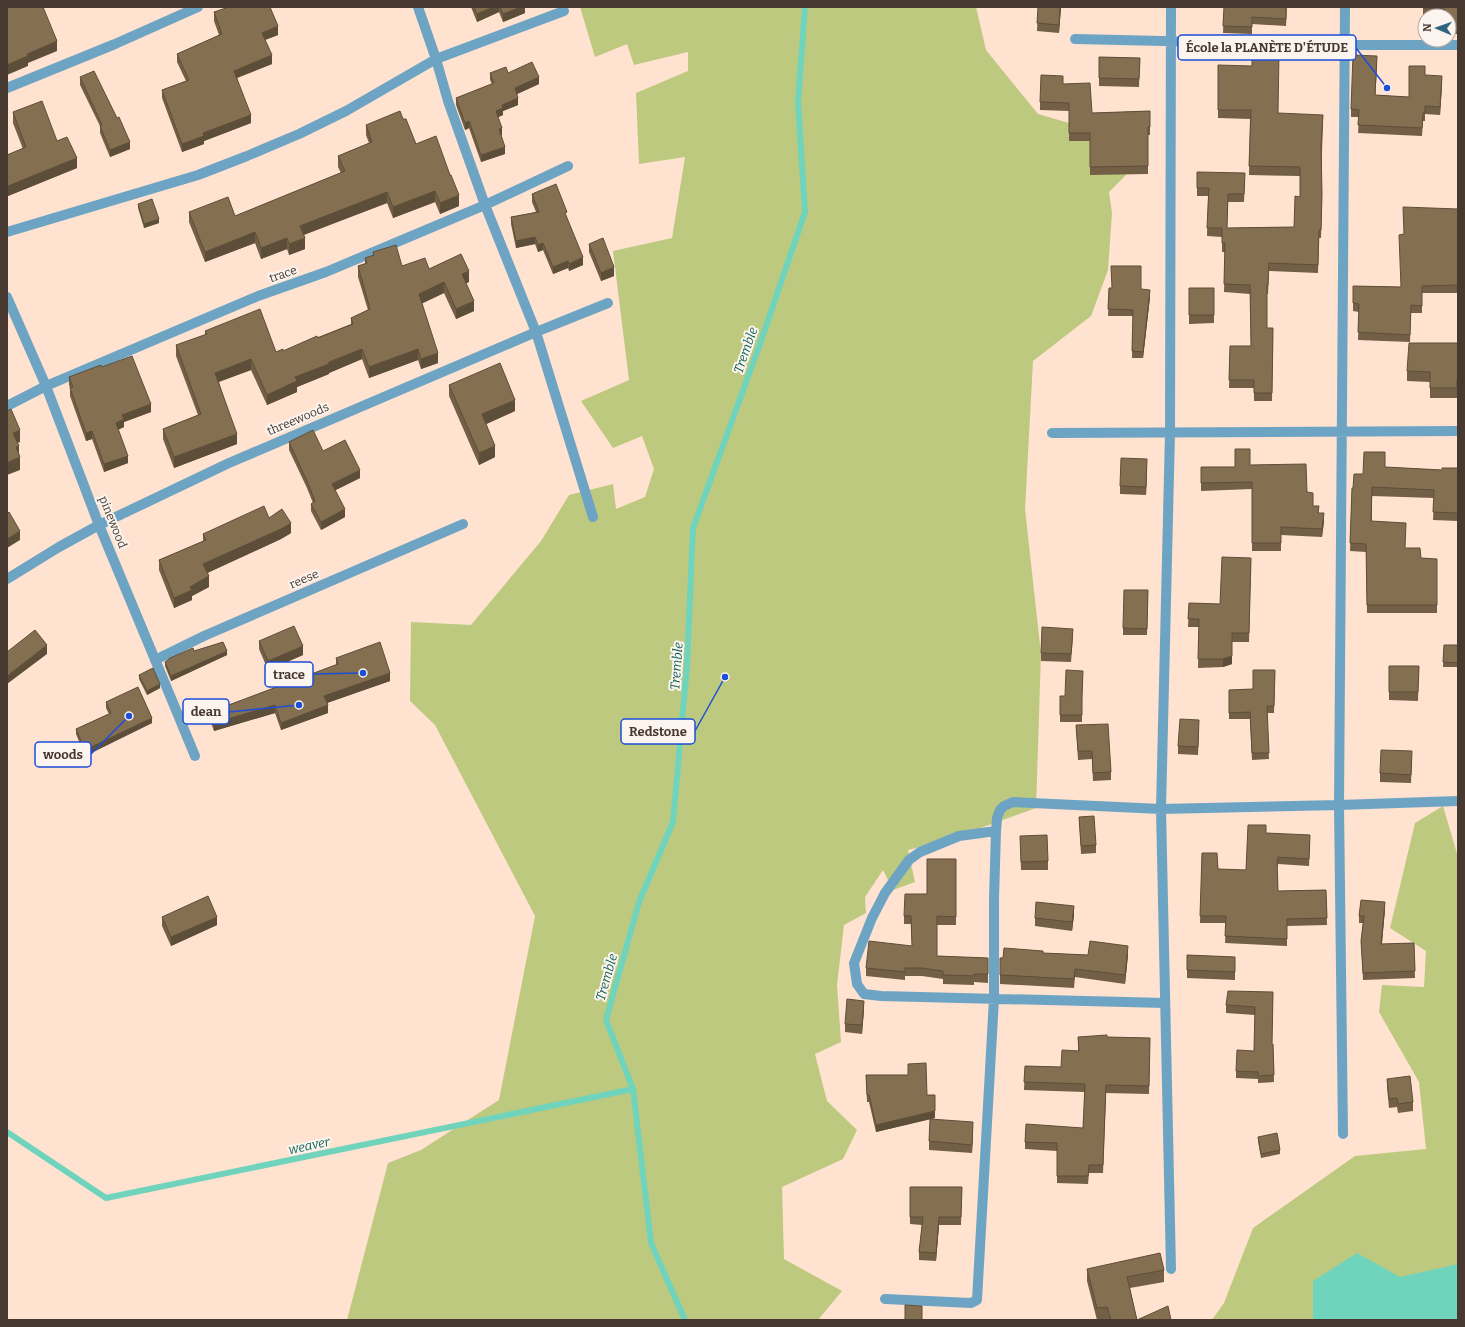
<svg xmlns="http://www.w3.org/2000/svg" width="1465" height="1327" viewBox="0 0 1465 1327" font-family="Bitter,serif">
<rect width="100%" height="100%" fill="#ffe2cf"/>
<!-- green -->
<path fill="#bec980" d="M580,7H976L986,50L1038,114L1124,139L1138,163L1109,192L1112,213L1108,270L1091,316L1033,361L1025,509L1041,654L1036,808L947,840L908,850L915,882L893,890L883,870L865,897L866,913L844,925L837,985L841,1042L815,1054L827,1101L857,1130L843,1159L782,1187L784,1259L842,1291L818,1320H347L388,1163L421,1150L499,1100L535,916L435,725L410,701L411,622L471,625L541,541L569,495L613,484L616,509L645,497L654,469L642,436L613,448L581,401L629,380L613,251L672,238L685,157L639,164L636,93L688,71V52L634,65L627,44L595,57Z
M1443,806L1458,857V1320H1212L1224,1303L1253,1228L1355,1156L1426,1149L1419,1082L1379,1012L1382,985L1424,987L1426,951L1390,928L1415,823Z"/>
<!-- water -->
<path fill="#6fd4bb" d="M1357,1253L1400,1277L1458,1264V1320H1313V1281Z"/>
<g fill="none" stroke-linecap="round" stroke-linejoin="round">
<!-- stream -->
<path stroke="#6fd4bb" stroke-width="6" d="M7,1132L106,1198L633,1089
M685,1320L651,1243L633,1089L606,1020L639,902L673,822L687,666L693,528L761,341L805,212L798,102L805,7"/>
<!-- street -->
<path stroke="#6ea4c3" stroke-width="10" d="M418,7L436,59L448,101L485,205L536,332L593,517
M1075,39L1345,45H1458
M7,88L115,44L198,7
M7,232L198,175L247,156L299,134L346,111L436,59L564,11
M7,297L46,386L99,525L176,710L195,756
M7,406L46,386L258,296L326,272L485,205L568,166
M1052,433L1458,431
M7,579L59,547L99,525L229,463L536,332L608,303
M155,660L204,636L463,524
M996,831L959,836L920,852L909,860L885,893L872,918L854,963L857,984L864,994L881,996L1165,1003
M1343,1134L1339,805L1345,7
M1171,1269L1161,809L1170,433L1171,7
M885,1299L971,1303L977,1300L994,999V899L996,831L997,818L1000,810L1004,806L1013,802L1161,809L1339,805L1458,801"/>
</g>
<!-- wall -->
<path fill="#725f46" d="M471,7H525V13L503,22L499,12L477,22Z
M1038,7H1061L1059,33L1037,31Z
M1110,7H1137L1110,8Z
M1224,7H1287L1286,26L1252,24V34L1223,33Z
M1423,7H1458V34H1449V16H1423Z
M214,12L278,35L265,40L272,64L237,78L251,123L204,141V144L182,152L162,98V90L186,81L177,62V54L219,35L214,21Z
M1099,57L1140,58L1139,87L1099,86Z
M1377,64L1375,95L1409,97L1425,75L1442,84L1440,115L1425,114V121H1423L1422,136L1358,133L1359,117H1351V109Z
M1218,65L1278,113L1323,123L1322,152V203L1321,238H1319L1318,273L1269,271L1268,294H1267V328H1273L1272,401H1254V388H1229L1230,346H1251L1250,294L1224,292L1225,252H1222V237L1207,236L1208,196H1197V172L1245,181L1244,202H1228L1227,228L1294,227L1300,196V176L1249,175L1250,119L1218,118Z
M490,73H508L539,84L517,94L518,105L503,111V115L498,117L505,154L481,162L469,128L465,130L456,105V98L492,84L490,80Z
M80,77L130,149L110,157L100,133V126L80,85Z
M1063,84L1092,113L1150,111V135H1148V174L1090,175V141H1069V111L1040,110V102Z
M13,112L57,141L77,168L8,196L7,194V155L23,149L13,123Z
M403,119L416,144L459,206L440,214L435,202L393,218L387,203L304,235L305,249L289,255L287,249L261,259L255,243L205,262L189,222V212L235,216L341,173L338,167V156L369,143L366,135V125Z
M532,194L567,218L583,265L569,271L568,268L553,274L543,250L538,252L535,244L516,248L511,224V217L536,212L532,202Z
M138,204L159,223L144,228L138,208Z
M1458,209V293H1422V313H1411L1410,342L1358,340L1359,312L1353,311V286L1401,287L1404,234Z
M589,244L614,276L601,281L589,252Z
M373,252L402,266L429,269L469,282L466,283L474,311L456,319L444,293L422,303L438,363L421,369L418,360L369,378L362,359L329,373V374L297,387V392L267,405L251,370L219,382L237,444L174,468L163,439V429L198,415L176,356V345L205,335V331L276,352L283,351L351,324V318L368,310L358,277V266L365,264V258L373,256Z
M1109,288L1141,289L1150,297L1143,358H1132L1133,316H1108Z
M1189,288H1214V323L1189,324Z
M1458,343V390H1457V398H1430V382L1407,381V371Z
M102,367L151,412L124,422V427L118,430L128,463L104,472L92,439L86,441L70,396V388L69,385V377Z
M449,385L515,411L486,424L495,457L479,465L449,396Z
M289,442L323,451L360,478L335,490L345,517L321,530L311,511V504L313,503L307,488L289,450Z
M1250,465L1307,492L1313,506L1319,513L1324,521L1322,537L1281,535V551H1252V489L1201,491V467H1235Z
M1385,467L1442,470L1458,468V521L1433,520L1434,498L1372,496V521L1405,548L1421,558L1437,559V613H1367L1366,552L1350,551L1352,488H1353L1363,474Z
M1147,468L1146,495L1120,494V486Z
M269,518L291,533L281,539L207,573L209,587L192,596V600L174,608L159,570V560L203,541V534Z
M1251,558L1249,642H1232V664L1223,667L1198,668L1199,627H1188L1189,603L1220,604Z
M1148,590L1147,635H1123V628Z
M1073,637L1071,662L1041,661V653Z
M259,641L303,655L268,670L259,649Z
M1444,645H1458V667H1443Z
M194,651L227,655L171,681L165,666V662Z
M336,658L390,681L327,703L328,713L281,730L275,713L214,731L210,720V712L336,665Z
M1389,666H1419L1418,701L1389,700Z
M1275,670L1274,713H1267L1269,759L1252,760L1250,719H1229V690L1253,689Z
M139,675L160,688L147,695L139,679Z
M1083,679L1082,701V722H1060V696H1065Z
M106,702L152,723L85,756L76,734V729L109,714L106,708Z
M1076,725L1111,772V780L1093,781L1092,759L1078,760Z
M1199,728L1198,755L1178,754V746Z
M1412,759L1411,783L1380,782V773Z
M1079,817L1096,845V853L1081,854Z
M1266,833L1310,842L1309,866L1278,864V867H1277L1278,891L1326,890L1327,925L1287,926V946L1225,943L1226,923H1200L1202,853L1218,869L1246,870Z
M1020,836L1048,861V870H1021Z
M956,859V925H937V956L988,958V983L974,982V985L943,984V979L922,976H905V980L866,976V968L912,946L911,924H904V916L927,894Z
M1385,909L1382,944L1414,943L1415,978L1363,980L1361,941L1363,923H1359V916Z
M1074,915L1072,931L1035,926V918Z
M162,917L217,925L171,946L162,926Z
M1043,953L1088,955H1128L1125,984L1075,977L1074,988L1000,984V958Z
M1187,955L1235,957V980L1187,978Z
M1273,992L1272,1044H1273L1274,1082L1258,1083V1079L1236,1078V1071L1254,1051L1255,1015L1226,1013V1005Z
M864,1009L862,1034L845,1032V1024Z
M1078,1037L1150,1038L1149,1094L1106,1093L1103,1173H1089L1088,1184L1057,1183V1151L1025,1149V1142L1083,1128L1085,1092L1024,1090L1025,1066L1061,1067L1078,1051Z
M866,1075L927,1095L935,1118L876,1132L869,1102H867Z
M1387,1079L1413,1102V1111L1398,1113L1397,1107L1389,1108L1387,1087Z
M973,1131L972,1153L929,1150V1141Z
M1258,1137L1280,1150V1154L1261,1158L1258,1141Z
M910,1187H962L961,1225H939L936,1261L919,1260V1252L922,1225L910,1224Z
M1087,1269L1164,1270V1282L1130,1288L1137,1320H1171H1107V1319L1097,1320L1087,1281Z"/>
<!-- shaded-wall -->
<path fill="#5d4e39" d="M493,7H499V12L477,22V14Z
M521,7H525V13L503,22V14Z
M1060,7H1061L1059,33V25Z
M278,26V35L262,41V33Z
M57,41V51L28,63V66L7,75V65L27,54Z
M272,55V64L234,79V71Z
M1377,56V64L1375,103V95Z
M1442,76V84L1440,115V107Z
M539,77V84L515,95V88Z
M518,98V105L503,111V115L496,118V111L502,105Z
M251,115V123L204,141V144L182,152V144L203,133Z
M469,121V128L465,130V123Z
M502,128V135L499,136V129Z
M130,142V149L110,157V150Z
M505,147V154L481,162V155Z
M77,158V168L8,196V186Z
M435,191V202L393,218V207Z
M387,192V203L300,236V226Z
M459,195V206L440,214V203Z
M159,219V223L144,228V224Z
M255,232V243L205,262V252Z
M535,237V244L516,248V241Z
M287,238V249L261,259V248Z
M305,238V249L289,255V244Z
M543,243V250L538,252V245Z
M583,257V265L569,271V264Z
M568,261V268L553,274V267Z
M614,267V276L601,281V273Z
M469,271V282L462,285V274Z
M444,282V293L419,305V294Z
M1150,290V297L1143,358V352Z
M474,301V311L456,319V309Z
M362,349V359L329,373V374L297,387V392L267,405V395L295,377Z
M418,349V360L369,378V367Z
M438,353V363L421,369V359Z
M251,359V370L215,383V373Z
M515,400V411L482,426V414Z
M151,404V412L124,422V427L116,430V423L122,415Z
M20,430V442L13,445V433Z
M92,431V439L86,441V433Z
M237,434V444L174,468V457Z
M19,446V458L20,457V470L7,475V463L16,447Z
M495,446V457L479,465V453Z
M128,456V463L104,472V464Z
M1147,459V468L1146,495V487Z
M360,470V478L332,492V484Z
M345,509V517L321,530V522Z
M1324,513V521L1322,537V529Z
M291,523V533L281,539L203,575V564Z
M20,531V540L7,548V539Z
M209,576V587L192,596V600L174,608V598L190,587Z
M47,645V654L7,684V691V676Z
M303,646V655L268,670V661Z
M227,651V655L171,681V676Z
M1232,656V664L1223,667V659Z
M390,673V681L324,704V696Z
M160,684V688L147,695V691Z
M275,705V713L214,731V723Z
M328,705V713L281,730V723Z
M152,718V723L85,756V750Z
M1385,902V909L1381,952V944Z
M1074,906V915L1072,931V922Z
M217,917V925L171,946V937Z
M1128,946V955L1125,984V975Z
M864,1001V1009L862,1034V1025Z
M935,1111V1118L876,1132V1125Z
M973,1122V1131L972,1153V1145Z
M939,1217V1225L936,1261V1253Z"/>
<!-- building -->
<path fill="#856f51" stroke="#5d4e39" d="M7,7H43L57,41L27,54L28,56L7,65Z
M229,7H270L278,26L262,33L272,55L234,71L251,115L203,133L204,136L182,144L162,90L189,80L177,54L222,34L214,12Z
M474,7H493L477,14Z
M500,7H521L503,14Z
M1038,7H1060L1059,25L1037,23Z
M1224,7H1286V19L1252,17V27L1223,26Z
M1423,7H1458V26H1449V16H1445V9L1423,8Z
M1252,52L1279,53L1278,113L1323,115L1321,146L1322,194L1321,230H1319L1318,265L1269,263L1268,285H1267V328H1273L1272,393H1254V380H1229L1230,346H1251L1250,285L1224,284L1225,243H1222V228H1207L1209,188H1197V172L1245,173L1244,194H1228L1227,228L1294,227L1295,196L1300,197V167L1249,166L1251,110H1218V65L1252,66Z
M1353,55L1377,56L1375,95L1409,97V66H1425V75L1442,76L1440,107L1425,106V113H1423L1422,128L1358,125L1359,110L1351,109Z
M1099,57L1140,58L1139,79L1099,78Z
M532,62L539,77L515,88L518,98L502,105L503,108L496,111L502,128L499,129L505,147L481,155L469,121L465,123L456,98L494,83L490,73L506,67L508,73Z
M94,71L117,118L119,117L130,142L110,150L100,126L102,125L80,77Z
M1041,75L1063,76V84L1090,83L1092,113L1150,111V127H1148V166L1090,167V133H1069V103L1040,102Z
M42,101L57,141L67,137L77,158L8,186L7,183V155L26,147L13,112Z
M400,111L403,119H406L416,144L436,136L450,175H451L459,195L440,203L435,191L393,207L387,192L300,226L305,238L289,244L287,238L261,248L255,232L205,252L189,212L228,197L235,216L345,171L338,156L372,142L366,125Z
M556,184L567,212L565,213L583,257L569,264L568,261L553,267L543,243L538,245L535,237L516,241L511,217L539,212L532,194Z
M152,199L159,219L144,224L138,204Z
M1403,207L1458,209V285L1422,286V306L1411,305L1410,335L1358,332L1359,304L1353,303V286L1401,287L1399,235L1404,234Z
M603,238L614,267L601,273L589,244Z
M396,245L402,266L425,258L429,269L461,254L469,271L462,274L474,301L456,309L444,282L419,294L438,353L421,359L418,349L369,367L362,349L329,362V364L295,377L297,381L267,395L251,359L215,373L237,434L174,457L163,429L201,414L176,345L207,334L205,331L260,309L276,352L283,349V351L317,336L318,338L353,324L351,318L370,309L358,266L367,263L365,258L374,255L373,252Z
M1111,266H1141V289L1150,290L1143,352L1132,351L1133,310L1108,309L1109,288H1112Z
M1189,288H1214V315H1189Z
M1409,343H1458V380H1457V388H1430V372L1407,371Z
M132,356L151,404L122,415L124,419L116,423L128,456L104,464L92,431L86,433L70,388L73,387L69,377L101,365L102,367Z
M500,363L515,400L482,414L495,446L479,453L449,385Z
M11,409L20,430L13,433L19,446L16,447L20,457L7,463V411Z
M313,430L323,451L345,440L360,470L332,484L345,509L321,522L311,504L315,501L307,481L289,442Z
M1235,449H1250V465L1306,464L1307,492L1313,493V506H1319L1318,513H1324L1322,529L1281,527V543H1252V482L1201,483V467H1235Z
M1364,452H1385V467L1442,470V468H1458V513L1433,512L1434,490L1372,487L1371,521L1406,523L1405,548H1420L1421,558L1437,559V605H1367L1366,544L1350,543L1352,488H1353L1354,474H1363Z
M1121,458L1147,459L1146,487L1120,486Z
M264,506L269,518L282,509L291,523L281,529L203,564L209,576L190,587L192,590L174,598L159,560L206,540L203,534Z
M9,512L20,531L7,539V514Z
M1222,557L1251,558L1249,633H1232V656L1223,659H1198L1199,619H1188L1189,603L1220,604Z
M1124,590H1148L1147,629L1123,628Z
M294,626L303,646L268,661L259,641Z
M1042,627L1073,629L1071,654L1041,653Z
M35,630L47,645L7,676V652Z
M223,642L227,651L171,676L165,662L170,658L193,648L194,651Z
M380,642L390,673L324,696L328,705L281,723L275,705L214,723L210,712L338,664L336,658Z
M1444,645H1458V663L1443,662Z
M1389,666H1419L1418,692H1389Z
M153,668L160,684L147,691L139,675Z
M1066,670L1083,671L1082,696V715H1060V696H1065Z
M1253,670H1275L1274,706H1267L1269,753H1252L1250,712L1229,713V690L1253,689Z
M138,687L152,718L85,750L76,729L111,713L106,702Z
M1180,719L1199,720L1198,747L1178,746Z
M1108,724L1111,772L1093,773L1092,751H1078L1076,725Z
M1381,750L1412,751L1411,775L1380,773Z
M1094,816L1096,845L1081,846L1079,817Z
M1248,825H1266V833L1310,835L1309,859L1278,857V860H1277L1278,891L1326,890L1327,918L1287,919V939L1225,936L1226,916H1200L1202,853H1217L1218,869L1246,870Z
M1047,835L1048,861L1021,862L1020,836Z
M927,859H956V917L937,916V956L988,958V974H974V976L943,975V971L922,968H905V972L866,968L869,941L912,946L911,916H904L905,894H927Z
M208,896L217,917L171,937L162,917Z
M1361,900L1385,902L1381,944L1414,943L1415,971L1363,973L1361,941L1364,916H1359Z
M1036,902L1074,906L1072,922L1035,918Z
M1090,941L1128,946L1125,975L1075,969L1074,979L1000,975V958H1003L1004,948L1043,951V953L1088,955Z
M1187,955L1235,957V972L1187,970Z
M1228,991L1273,992L1272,1044H1273L1274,1075L1258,1076V1072L1236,1071L1237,1050L1254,1051L1255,1007L1226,1005Z
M847,999L864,1001L862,1025L845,1024Z
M1107,1035V1037L1150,1038L1149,1086L1106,1085L1103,1165H1089L1088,1176H1057V1143L1025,1142L1026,1124L1083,1128L1085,1084L1024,1082L1025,1066L1061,1067L1062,1050L1079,1051L1078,1037Z
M926,1063L927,1095H935V1111L876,1125L869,1095H867L866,1075H908V1064Z
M1410,1076L1413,1102L1398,1104L1397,1098L1389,1099L1387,1079Z
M930,1119L973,1122L972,1145L929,1141Z
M1277,1133L1280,1150L1261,1154L1258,1137Z
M910,1187H962L961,1217H939L936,1253L919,1252L923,1217H910Z
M1160,1253L1164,1270L1127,1277L1137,1320L1168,1306L1171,1320H1111L1107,1307L1097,1308L1087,1269Z
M905,1305L922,1306V1320H905Z"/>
<g text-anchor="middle" stroke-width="4" stroke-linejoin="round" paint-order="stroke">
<!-- street labels -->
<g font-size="12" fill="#473930" stroke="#fbf4ef">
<text transform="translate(283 274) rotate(-19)" y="4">trace</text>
<text transform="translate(298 419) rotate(-23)" y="4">threewoods</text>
<text transform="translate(113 522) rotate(68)" y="4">pinewood</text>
<text transform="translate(304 579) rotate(-23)" y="4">reese</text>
</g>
<!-- water labels -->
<g font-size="13" font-style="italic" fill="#136555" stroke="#fbf4ef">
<text transform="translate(745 350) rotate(-71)" y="5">Tremble</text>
<text transform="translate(676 666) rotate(-86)" y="5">Tremble</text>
<text transform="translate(606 977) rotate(-74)" y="5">Tremble</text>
<text transform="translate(309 1145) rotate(-12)" y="5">weaver</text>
</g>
</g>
<!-- callouts -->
<path fill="none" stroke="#1d4ed8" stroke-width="1.5" d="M1387 88L1356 48M363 673L313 674M299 705L229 712M725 677L695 731M129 716L91 754"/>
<g fill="#1d4ed8" stroke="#fbf4ef" stroke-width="1.5">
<circle cx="1387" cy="88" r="4"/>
<circle cx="363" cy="673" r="4"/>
<circle cx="299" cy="705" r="4"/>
<circle cx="725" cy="677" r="4"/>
<circle cx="129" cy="716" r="4"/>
</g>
<g fill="#fbf4ef" stroke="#1d4ed8" stroke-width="1.5">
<rect x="1178" y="35" width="178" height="25" rx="4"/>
<rect x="265" y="662" width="48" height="25" rx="4"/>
<rect x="183" y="699" width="46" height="25" rx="4"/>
<rect x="621" y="719" width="74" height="25" rx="4"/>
<rect x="35" y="742" width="56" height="25" rx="4"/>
</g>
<g font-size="13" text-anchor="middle" font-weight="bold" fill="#473930">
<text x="1267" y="52">École la PLANÈTE D'ÉTUDE</text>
<text x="289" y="679">trace</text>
<text x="206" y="716">dean</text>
<text x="658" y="736">Redstone</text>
<text x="63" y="759">woods</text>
</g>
<!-- border -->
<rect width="1465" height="1327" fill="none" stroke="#473930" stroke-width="16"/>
<!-- north arrow -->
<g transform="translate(1437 28) rotate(272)"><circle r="19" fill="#fbf4ef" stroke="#b3a9a3"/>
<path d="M0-3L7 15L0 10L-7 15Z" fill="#2e627e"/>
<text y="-6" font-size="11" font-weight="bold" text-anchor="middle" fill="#473930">N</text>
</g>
</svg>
